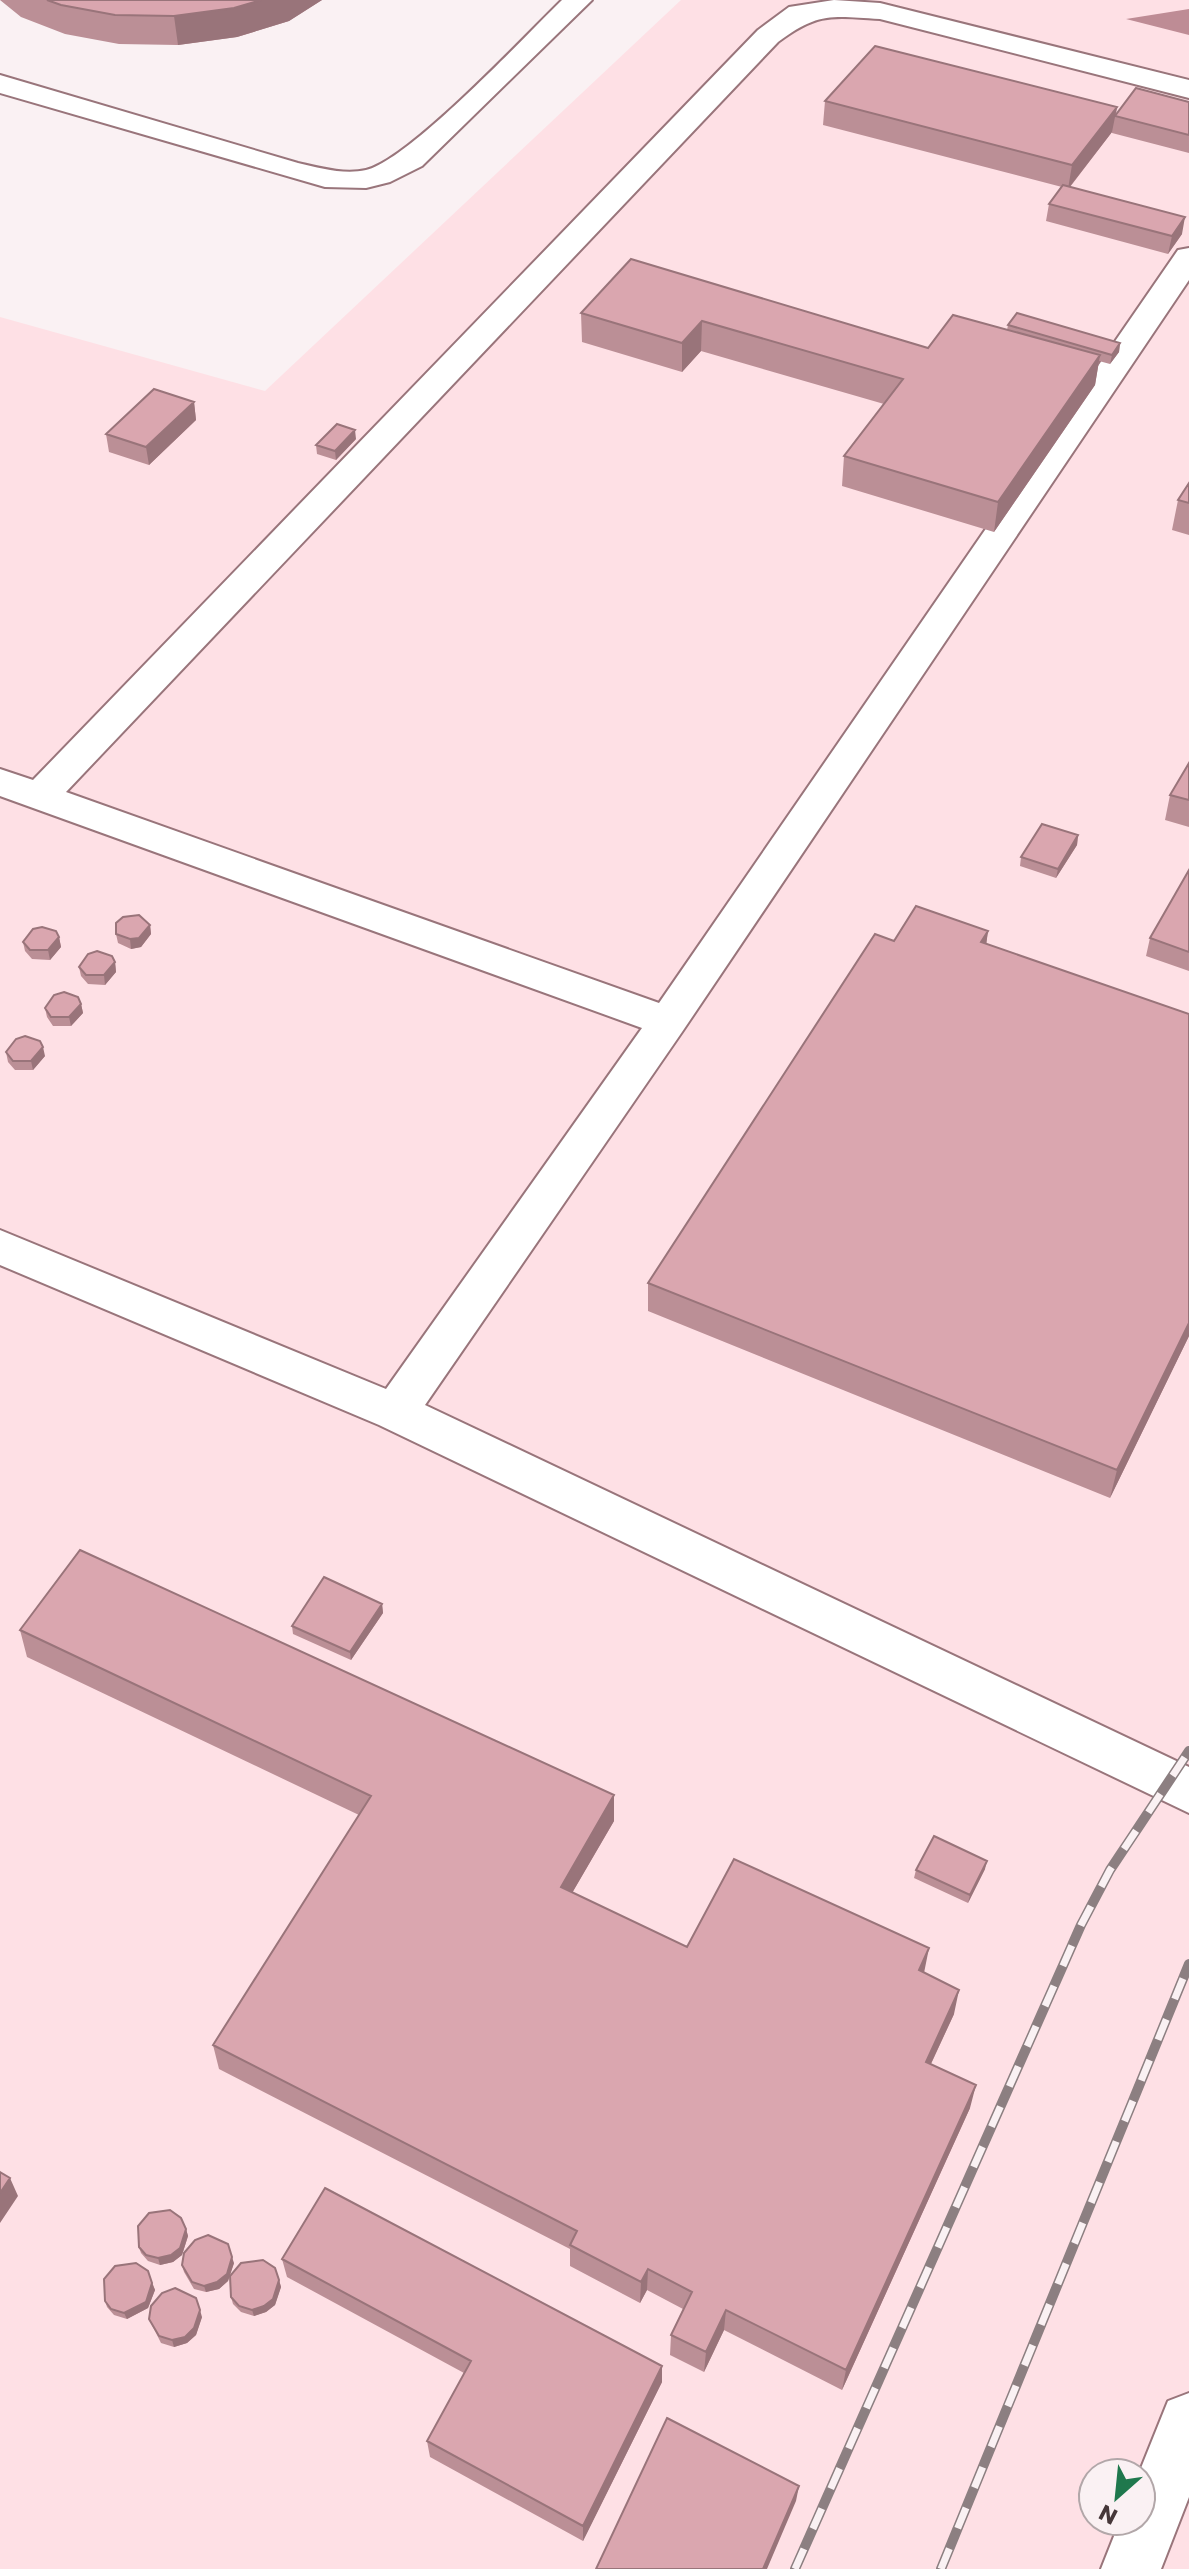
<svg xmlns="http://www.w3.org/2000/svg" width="1189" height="2569" viewBox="0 0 1189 2569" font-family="Poppins,sans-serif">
<rect width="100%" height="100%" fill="#faf1f3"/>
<!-- built -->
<path fill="#fee0e5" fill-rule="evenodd" d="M681,0H1189V2569H0V317L265,391ZM1093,2473H1141V2521H1093Z"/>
<!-- water -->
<path fill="#be8c95" d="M1189,9V35L1126,19Z"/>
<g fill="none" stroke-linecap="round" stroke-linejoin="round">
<!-- minor casing -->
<g stroke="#99757b" stroke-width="4">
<path id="minor" d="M562,0H592L422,166L390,182L366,188L325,187L0,93V75L298,163C320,168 344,175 366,170C409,160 524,37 562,0Z
M834,0L880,3L1189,80V98L880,19C831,16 818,12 778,42L66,792L659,1003L1178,250L1189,248V280L682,1032L425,1405L1189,1767V1813L379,1425L0,1265V1230L386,1389L642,1028L0,796V769L33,780L758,30L789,7Z
M1189,2393V2497L1161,2569H1101L1120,2521H1141L1139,2473L1168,2401Z"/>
</g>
<!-- minor -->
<use href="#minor" fill="#fff" fill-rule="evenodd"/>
<!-- rail casing -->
<g stroke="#8c7f81" stroke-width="10">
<path id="rail" d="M795,2569L1081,1925L1110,1870L1189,1751
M941,2569L1189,1964"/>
</g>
<!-- rail -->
<use href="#rail" stroke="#faf1f3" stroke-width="7" stroke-dasharray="22" stroke-linecap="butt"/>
</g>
<!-- wall -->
<path fill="#bb8f96" d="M0,0H322L289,21L237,37L178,45L119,44L65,34L21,17Z
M825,101L1117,107L1116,115L1189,102V153L1112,133V132L1070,187L1182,234L1168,254L1046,221L1049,204L1062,187L823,125Z
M631,259L928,348L1007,330L1008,325L1120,343L1119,352L1110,364L1099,361L1095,385L994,532L842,486L844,456L884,404L701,351L682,372L582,342L581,313Z
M194,402L196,420L149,465L109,452L106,434Z
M356,439L336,460L317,454L316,445Z
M1189,483V535L1172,530L1178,500Z
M1189,763V827L1165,820L1170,795Z
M1078,835L1077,845L1056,878L1020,866L1021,857Z
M1189,870V971L1146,956L1150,938Z
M150,925L151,934L141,947L131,949L118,943L116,934Z
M988,931L986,944L1189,1014V1336L1110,1498L648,1311V1283L894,941Z
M59,937L61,947L50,960L32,959L25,951L23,942Z
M115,962L116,972L105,985L88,984L81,976L79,967Z
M81,1004L83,1013L71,1026H53L47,1017L45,1008Z
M6,1052L45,1056L33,1070H15L8,1062Z
M382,1604L383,1613L351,1660L293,1634L292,1626Z
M20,1630L614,1795V1821L572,1893L687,1947L924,1972L954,2014L931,2064L970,2108L842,2390L724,2330L704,2372L670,2355L671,2335L683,2309L647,2290L640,2303L570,2266V2249L219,2069L213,2045L359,1815L27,1657Z
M985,1869L968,1903L914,1878L916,1870Z
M186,2229L188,2236L182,2255L173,2262L160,2265L148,2261L141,2253L139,2247Z
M282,2259L662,2366V2382L583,2541L430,2457L427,2441L464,2373L287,2277Z
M234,2263L228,2281L219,2289L206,2292L194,2289L184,2272L182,2265Z
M148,2271L155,2290L148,2308L127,2319L114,2315L107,2307L105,2301Z
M279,2280L281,2287L275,2305L266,2312L254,2316L241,2312L233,2304L231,2297Z
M202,2317L196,2335L187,2343L174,2347L161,2343L149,2319Z"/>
<!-- shaded-wall -->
<path fill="#99747a" d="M261,0H322L289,21L237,37L178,45L174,16Z
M1117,107L1112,132L1068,189L1072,165Z
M1185,217L1182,234L1168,254L1172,236Z
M702,321L701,351L682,372V343Z
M1120,343L1119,352L1110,364L1112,355Z
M1100,355L1095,385L994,532L998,502Z
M194,402L196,420L149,465L146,447Z
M355,430L356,439L336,460L335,451Z
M1078,835L1077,845L1056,878L1058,869Z
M150,925L151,934L141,947L131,949L130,939Z
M988,931L984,961L981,942Z
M59,937L61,947L50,960L48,950Z
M115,962L116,972L105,985L104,975Z
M81,1004L83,1013L71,1026L69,1017Z
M43,1047L45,1056L33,1070L31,1061Z
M1189,1323V1336L1110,1498L1117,1470Z
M382,1604L383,1613L351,1660L350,1652Z
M614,1795V1821L561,1912V1887Z
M987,1861L985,1869L968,1903L970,1895Z
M929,1948L924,1973L919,1970Z
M959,1990L954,2014L921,2085L926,2062Z
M976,2085L970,2108L842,2390L846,2370Z
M10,2178L18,2196L0,2223V2193Z
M186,2229L188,2236L182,2255L173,2262L160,2265L158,2258Z
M232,2257L234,2263L228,2281L219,2289L206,2292L204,2286Z
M648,2269L647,2290L640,2303L641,2282Z
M279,2280L281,2287L275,2305L266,2312L254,2316L252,2310Z
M152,2283L155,2290L148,2308L127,2319L124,2313Z
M200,2310L202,2317L196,2335L187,2343L174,2347L172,2340Z
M726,2310L724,2330L704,2372L706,2352Z
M662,2366V2382L583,2541V2526Z
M799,2486L796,2501L767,2569H763Z"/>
<!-- building -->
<path fill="#daa6af" stroke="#99747a" stroke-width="2" d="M47,0H261L234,8L174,16L115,15L61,5Z
M875,46L1117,107L1072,165L825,101Z
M1136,88L1189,102V135L1115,116Z
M1063,185L1185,217L1172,236L1049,204Z
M631,259L928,348L953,315L1100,355L998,502L844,456L903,379L702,321L682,343L581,313Z
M1017,313L1120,343L1112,355L1008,325Z
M154,389L194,402L146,447L106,434Z
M337,424L355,430L335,451L316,445Z
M1189,483V503L1178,500Z
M1189,763V800L1170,795Z
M1042,824L1078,835L1058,869L1021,857Z
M1189,870V952L1150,938Z
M916,906L988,931L981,942L1189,1014V1323L1117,1470L648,1283L875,934L894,941Z
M139,915L150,925L139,938L130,939L116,934V923L123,917Z
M42,927L56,931L59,937L48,950H30L23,942L33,929Z
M97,951L112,956L115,962L104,975H86L79,967L88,954Z
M64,992L78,997L81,1004L69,1017H51L45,1008L54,995Z
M25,1036L40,1041L43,1047L31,1061H13L6,1052L16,1039Z
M80,1550L614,1795L561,1887L687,1947L734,1859L929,1948L919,1970L959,1990L926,2062L976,2085L846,2370L726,2310L706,2352L671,2335L692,2292L648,2269L641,2282L570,2245L577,2231L213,2045L371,1796L20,1630Z
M324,1577L382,1604L350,1652L292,1626Z
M934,1836L987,1861L970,1895L916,1870Z
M0,2172L10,2178L0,2193Z
M325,2188L662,2366L583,2526L427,2441L471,2361L282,2259Z
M170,2210L181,2218L186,2229L180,2248L171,2255L158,2258L146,2255L139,2247L138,2226L149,2213Z
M208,2235L228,2244L232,2257L227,2274L217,2282L204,2286L192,2282L182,2265L184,2253L195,2240Z
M263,2260L275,2268L279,2280L273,2299L264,2306L252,2310L239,2306L231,2297L230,2276L241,2263Z
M136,2263L148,2271L152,2283L146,2302L124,2313L111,2309L105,2301L104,2279L115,2266Z
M175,2288L196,2298L200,2310L194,2328L185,2337L172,2340L159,2336L149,2319L151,2306L162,2293Z
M667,2418L799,2486L763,2569H596Z"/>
<!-- north arrow -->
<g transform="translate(1117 2497) rotate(207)"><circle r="38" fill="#faf1f3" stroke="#b2a7a9" stroke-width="2"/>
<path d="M0-6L14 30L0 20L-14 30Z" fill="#1f784d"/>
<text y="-12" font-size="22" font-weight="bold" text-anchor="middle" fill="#463739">N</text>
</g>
</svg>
